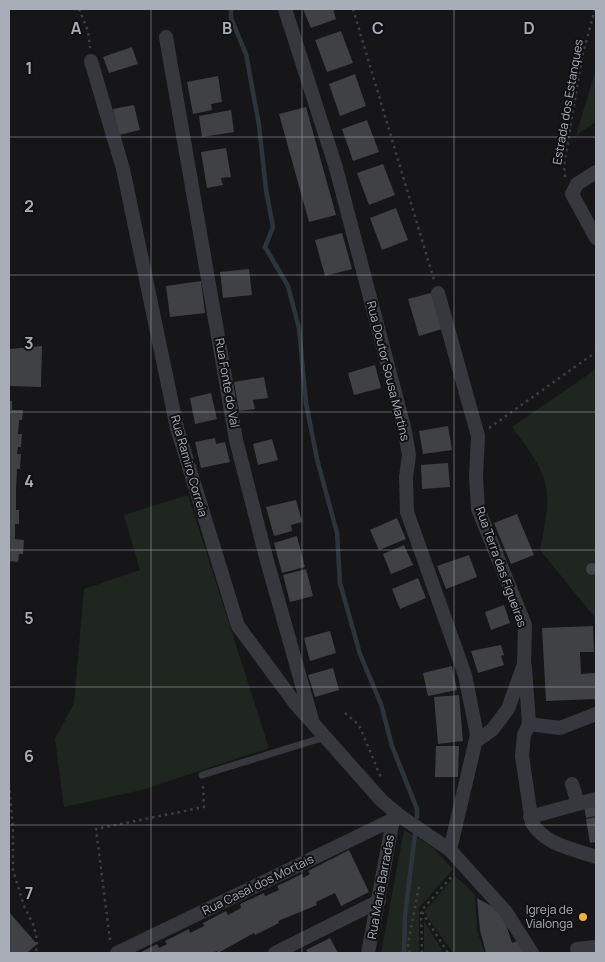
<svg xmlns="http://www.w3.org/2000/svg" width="605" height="962" viewBox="0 0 605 962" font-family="Manrope,sans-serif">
<rect width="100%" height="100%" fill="#161618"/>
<!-- green -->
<path fill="#1e261f" d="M596,69V122L576,135Z
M596,369V619L540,550C553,486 551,479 512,427Z
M188,495L269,748L142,790L64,807L55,739L74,703L84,589L140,570L124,515Z
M404,830L431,846L453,869L419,908V953H381Z
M455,876L475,894L477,930L485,953H453L424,912Z
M424,921L444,953H424Z"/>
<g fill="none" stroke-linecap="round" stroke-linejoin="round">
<!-- stream -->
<path stroke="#2c353c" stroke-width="4.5" d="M231,9V18L246,54L259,125L266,190L273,227L265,247L288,286L299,328L306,403L317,459L337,533L340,583L360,654L381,704L392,746L417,809V817
M404,953L405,916L415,834"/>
</g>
<!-- building -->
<path fill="#404145" d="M303,9H333L336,19L311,28Z
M341,31L353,63L327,72L315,40Z
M132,47L138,64L109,73L103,57Z
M355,74L366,106L340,116L329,84Z
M218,76L222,102L211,104L212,110L193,114L187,82Z
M134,105L140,130L119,135L113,109Z
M306,107L336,215L309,222L279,114Z
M231,110L234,132L202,137L199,116Z
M367,120L379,152L353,161L342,129Z
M226,148L231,177L221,178L223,185L207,188L201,152Z
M383,164L395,195L369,205L357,173Z
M396,208L408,240L382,250L370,218Z
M342,233L352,269L325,276L315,240Z
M249,269L252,295L223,298L220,272Z
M201,281L205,313L170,317L166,286Z
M431,293L442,329L419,336L408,299Z
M42,346L41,387L9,386V349Z
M375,365L381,388L354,395L348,373Z
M264,377L268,398L253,400L255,409L239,411L234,382Z
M211,393L217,419L195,424L190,398Z
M9,401H12V410H23L22,420H19L18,434H22L21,447H18L17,454H21L20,469H17L16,489V510H19V524H15V539L24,540L23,554H19L18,562L9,561Z
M448,426L452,450L423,454L419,431Z
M215,438L216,444L225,442L230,462L201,468L195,442Z
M272,439L278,460L258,465L253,444Z
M448,463L450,487L422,489L421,465Z
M296,500L302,522L291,525L292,531L274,536L266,507Z
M517,514L534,555L511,564L494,523Z
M397,518L406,539L379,550L370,530Z
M297,536L305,567L282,573L274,543Z
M404,545L413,565L391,574L383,554Z
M469,555L477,577L446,589L437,566Z
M586 569a6 6 0 1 1 12 0a6 6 0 1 1-12 0Z
M306,569L313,596L290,602L283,575Z
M418,578L426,598L400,609L392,589Z
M504,605L510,623L491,630L485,612Z
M593,626L594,652H580L581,674L595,673L596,699L546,701L542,628Z
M330,631L336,653L310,661L304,638Z
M501,645L504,655L501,656L504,665L478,673L471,651Z
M452,666L457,690L428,696L423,673Z
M333,668L339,690L315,697L308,675Z
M459,695L463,741L438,744L434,697Z
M436,746H459L458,777H435Z
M594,803L596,816L586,818L584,805Z
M596,817V842L590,843L586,819Z
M349,850L369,892L341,906L335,893L316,902L317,905L278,921L279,923L255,935L254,933L218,953L217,951L212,953H139L157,944L159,948L167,944L165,941L189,929L190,933L204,926L203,923L226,911L228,915L241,908L240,904L264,893L265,896L279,890L277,886L302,874L303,878L310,874L308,871Z
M477,898L502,912L512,943L520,940L529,953H486L480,930Z
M9,912L37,944L27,953H9Z
M330,938L338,953H308L306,950Z"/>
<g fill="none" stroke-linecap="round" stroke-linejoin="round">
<!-- path -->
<path stroke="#3d3f44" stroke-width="2.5" stroke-dasharray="2.5 4" stroke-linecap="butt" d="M79,9L88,31L90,48
M353,9L434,280
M565,177L564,165L582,57L595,9
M489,428L596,352
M345,713L359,725L382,780
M9,784L13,829V870L24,906L34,926L37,940L36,953
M422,912L448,953
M110,940L96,829L204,807L203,784
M410,953L408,944L419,886
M422,953L421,911L454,874"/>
<!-- service -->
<path stroke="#37383d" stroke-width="7" d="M202,775L325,737"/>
<!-- minor -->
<path stroke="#37383d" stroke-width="14" d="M285,9L336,168L404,427L409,455L406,477L407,512L465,675L477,735L450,850
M166,37L236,440L267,561L312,720
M91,61L123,169L177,428L238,626L295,703L381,800L400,816L450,850L506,912L532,953
M596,172L577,184L572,194L596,238
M438,293L478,436L476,477L478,509L525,625L524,664L508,709L492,730L476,741
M525,667L529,724L524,735L522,756L532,823C545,845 574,849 596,857
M529,724L560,728L596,714
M572,784L578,804
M530,817L596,799
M577,949L596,947
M117,953L400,816
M275,953L379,901
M368,953L393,820"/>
</g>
<!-- grid -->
<path fill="none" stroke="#a8adb8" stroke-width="1" stroke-opacity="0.55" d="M151,9V953M302,9V953M454,9V953M9,137H596M9,275H596M9,412H596M9,550H596M9,687H596M9,825H596"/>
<!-- markers -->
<circle fill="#f2b134" stroke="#111113" stroke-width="2" cx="583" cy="917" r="5"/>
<g text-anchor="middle" stroke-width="4" stroke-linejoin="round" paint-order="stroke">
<!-- street labels -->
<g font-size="12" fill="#a8adb8" stroke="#111113">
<text transform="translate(568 102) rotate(-80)" y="4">Estrada dos Estanques</text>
<text transform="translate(388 371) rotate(76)" y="4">Rua Doutor Sousa Martins</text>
<text transform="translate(227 383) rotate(80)" y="4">Rua Fonte do Val</text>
<text transform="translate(189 466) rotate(74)" y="4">Rua Ramiro Correia</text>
<text transform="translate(501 567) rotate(70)" y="4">Rua Terra das Figueiras</text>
<text transform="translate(258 885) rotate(-26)" y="4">Rua Casal dos Mortais</text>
<text transform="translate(381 887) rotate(-80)" y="4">Rua Maria Barradas</text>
</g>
<!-- poi labels -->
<g font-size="12" fill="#a8adb8" stroke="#111113" text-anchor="end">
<text x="573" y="914">Igreja de<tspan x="573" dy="14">Vialonga</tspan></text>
</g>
</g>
<g font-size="16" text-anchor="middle" font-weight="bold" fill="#a8adb8" stroke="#111113" stroke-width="4" stroke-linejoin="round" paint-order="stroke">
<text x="76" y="34">A</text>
<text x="227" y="34">B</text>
<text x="378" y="34">C</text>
<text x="529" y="34">D</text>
<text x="29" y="74">1</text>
<text x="29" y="212">2</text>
<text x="29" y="349">3</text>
<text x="29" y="487">4</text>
<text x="29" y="624">5</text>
<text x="29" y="762">6</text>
<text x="29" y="899">7</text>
</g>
<!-- border -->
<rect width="605" height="962" fill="none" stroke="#a8adb8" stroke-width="20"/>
</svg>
